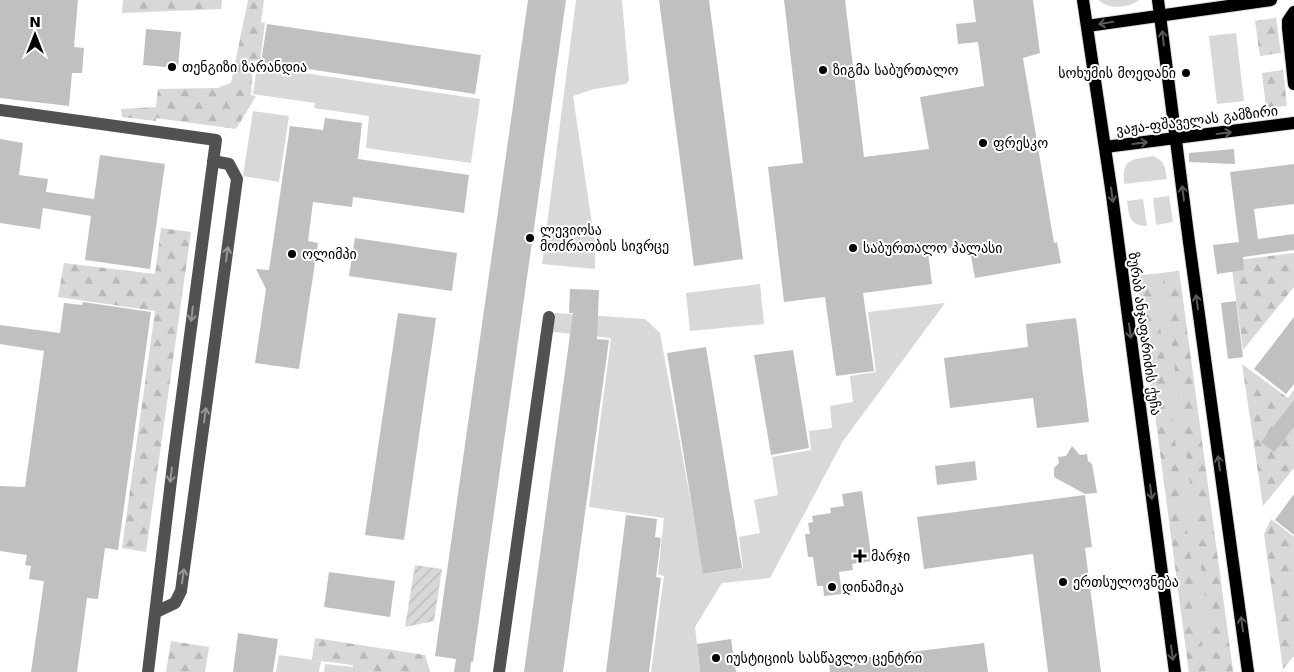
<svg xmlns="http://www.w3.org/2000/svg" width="1294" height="672" viewBox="0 0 1294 672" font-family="'DejaVu Sans','Noto Sans Georgian',sans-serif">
<defs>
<pattern id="forest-firs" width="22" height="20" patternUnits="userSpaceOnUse" patternTransform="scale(1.25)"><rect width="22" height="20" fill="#d8d8d8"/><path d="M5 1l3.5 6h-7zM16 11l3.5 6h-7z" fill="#b8b8b8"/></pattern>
<pattern id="garden-furrows" width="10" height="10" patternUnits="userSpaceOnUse" patternTransform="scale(1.25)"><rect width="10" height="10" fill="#d8d8d8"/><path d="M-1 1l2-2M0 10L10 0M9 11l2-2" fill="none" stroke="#b8b8b8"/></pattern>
</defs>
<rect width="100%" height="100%" fill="#fff"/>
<!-- green -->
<path fill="#d8d8d8" d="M576,0H622L629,80L626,84L594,89L573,96L595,244V269L542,264Z
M1099,0H1139C1129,8 1108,10 1099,0Z
M1236,33L1244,101L1217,104L1209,36Z
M257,66L480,99L471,163L366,148L369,116L314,108L315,103L253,94Z
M253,111L289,116L279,182L243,176Z
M1153,156C1165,161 1165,167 1167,179L1124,184C1122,158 1131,160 1153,156Z
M1169,196L1173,222L1156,225L1153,198Z
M1143,199L1147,226C1129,226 1129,215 1127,201Z
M1179,271L1233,672H1189L1137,276Z
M760,284L764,324L690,331L686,293Z
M945,303L843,441L770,578L722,583L695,627L700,672H651L664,576L658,574L664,518L589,507L611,338L553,332L555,313L645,319L660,333L704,574L743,568L739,537L760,533L754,500L778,495L772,457L811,450L809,431L832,428L830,406L853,402L850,376L876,372L868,312Z
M279,655L321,661L319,672H276Z
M325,664L354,667L353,672H324Z"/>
<!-- forest -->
<path fill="url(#forest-firs)" d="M123,0H222L221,9L122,13Z
M248,0H264L261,22L265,23L260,61H253L251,95L256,96L236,129L156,118V121L122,117L121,109L156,107L158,89L217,88L231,83Z
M1276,18L1281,53L1260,56L1255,21Z
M1283,70L1287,106L1266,108L1262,73Z
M161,228L191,232L146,552L122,548L155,311L58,297L64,263L155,274Z
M1294,253V287L1243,350L1231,261Z
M1179,271L1233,672H1215L1162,273Z
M1153,274L1206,672H1189L1137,276Z
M1242,364L1288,398L1294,390V468L1263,506Z
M1271,519L1294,537V656L1283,669L1264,534Z
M315,638L425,655L430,672H353V665L312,660Z
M171,641L209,647L205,672H166Z"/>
<!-- garden -->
<path fill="url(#garden-furrows)" d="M415,565L442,569L434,621L405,627Z"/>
<!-- building -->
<path fill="#c0c0c0" d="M0,0H78L74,47L84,48L82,73H72L69,106L0,98Z
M528,0H566L473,662H471L470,672H454L456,659L435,656Z
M659,0H709L743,259L694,266Z
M784,0H845L864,157L929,149L920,97L984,86L978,42L958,44L956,24L976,22L973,0H1033L1040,53L1023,58L1054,243L1057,242L1061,263L975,278L969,245L928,252L932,284L863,293L874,371L836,376L825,297L784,302L768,167L803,163Z
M267,24L481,55L475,94L261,62Z
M146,29L181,32L178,68L143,65Z
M325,118L362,123L358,159L469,175L464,213L353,197L352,207L313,202L308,241L318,243L299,369L255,363L266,289L256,269L269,270L290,126L323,130Z
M0,139L23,143L19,175L48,179L46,192L94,199L100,155L165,164L150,269L85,260L91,216L43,208L40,229L0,223Z
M1234,149L1235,164L1189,162V153Z
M1294,164V204L1254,209L1258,239L1294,234V250L1243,257L1244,270L1217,274L1213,245L1239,242L1230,172Z
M355,238L457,253L452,291L349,276Z
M570,289L599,290L597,339L609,340L563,672H524L573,313H569Z
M1236,301L1243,357L1228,359L1221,303Z
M83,302L151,312L118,550L105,548L98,599L87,598L77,672H31L44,581L29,579L31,566L25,565L27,555L0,551V486L25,487L44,351L0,344V325L60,333L64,303L82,305Z
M398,313L436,318L404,540L365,535Z
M1294,317V384L1286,394L1254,369Z
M1076,318L1089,422L1037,428L1033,398L950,408L944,358L1028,347L1026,324Z
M706,347L742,568L703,574L667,353Z
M793,350L809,448L771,455L754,355Z
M1294,400V427L1274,452L1261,442Z
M1072,446L1080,455L1087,454L1088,461L1092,464L1097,493L1085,494L1054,477V468L1059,463L1058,457L1066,456Z
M975,461L977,480L937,485L935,466Z
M862,491L872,561L852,564L853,570L839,572L842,594L824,596L823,586H817L813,557H808L805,534H810L808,523L813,522L812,516L831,513L830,508L844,506L842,494Z
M1294,494V535L1275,520Z
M1085,495L1092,547L1085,548L1101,672H1048L1033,554L924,569L917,517Z
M626,515L657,519L655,537L661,538L656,577L661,578L649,672H606Z
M329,572L395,581L390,617L324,607Z
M238,633L278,639L273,672H233Z
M731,639L736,672H700L697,644Z
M984,643L988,672H830L829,662Z"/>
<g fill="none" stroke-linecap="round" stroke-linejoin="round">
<!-- major casing -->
<g stroke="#dbdbdb" stroke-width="14">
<path id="major" d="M1083,0L1112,195L1175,672
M1158,0L1189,242L1248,672
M1294,12L1288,21V28L1294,84
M1087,26L1271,0
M1105,147L1294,123"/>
</g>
<!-- minor -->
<path stroke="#515151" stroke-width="12" d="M0,110L216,140L174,456L148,672
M156,612L175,603L181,591L237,179L229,164L213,161
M499,672L549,317"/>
<!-- major -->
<use href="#major" stroke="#000" stroke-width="12"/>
</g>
<!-- one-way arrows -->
<defs><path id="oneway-shaft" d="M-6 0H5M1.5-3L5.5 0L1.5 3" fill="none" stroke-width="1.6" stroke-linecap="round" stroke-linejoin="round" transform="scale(1.25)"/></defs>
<g stroke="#595959">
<use href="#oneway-shaft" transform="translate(1106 23) rotate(171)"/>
<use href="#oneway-shaft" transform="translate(1163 38) rotate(-97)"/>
<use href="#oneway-shaft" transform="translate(1224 133) rotate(-7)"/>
<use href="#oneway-shaft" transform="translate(1140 143) rotate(-7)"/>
<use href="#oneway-shaft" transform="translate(1183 193) rotate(-97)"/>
<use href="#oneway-shaft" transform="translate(1112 195) rotate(82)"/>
<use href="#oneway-shaft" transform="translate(1197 302) rotate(-98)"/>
<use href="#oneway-shaft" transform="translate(1130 331) rotate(82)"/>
<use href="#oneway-shaft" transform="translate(1219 463) rotate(-98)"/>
<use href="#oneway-shaft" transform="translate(1151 492) rotate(82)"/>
<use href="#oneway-shaft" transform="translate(1242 624) rotate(-98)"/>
<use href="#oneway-shaft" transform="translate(1172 653) rotate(83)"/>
</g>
<g stroke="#979797">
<use href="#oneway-shaft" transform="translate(227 254) rotate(-82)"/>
<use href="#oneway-shaft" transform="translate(192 314) rotate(97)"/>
<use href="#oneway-shaft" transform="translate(205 415) rotate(-82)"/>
<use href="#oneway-shaft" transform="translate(171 475) rotate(97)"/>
<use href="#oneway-shaft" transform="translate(183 576) rotate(-82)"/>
</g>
<!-- markers -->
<g fill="#000" stroke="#fff" stroke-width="2">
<circle cx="172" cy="67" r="5"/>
<circle cx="823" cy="70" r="5"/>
<circle cx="1186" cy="73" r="5"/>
<circle cx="983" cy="143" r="5"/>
<circle cx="530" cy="238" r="5"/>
<circle cx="853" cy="248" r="5"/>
<circle cx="292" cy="254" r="5"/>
<path d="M857.5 548.5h5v5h5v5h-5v5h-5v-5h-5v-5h5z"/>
<circle cx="1063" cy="582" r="5"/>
<circle cx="832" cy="587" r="5"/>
<circle cx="716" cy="658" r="5"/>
</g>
<g text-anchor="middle" stroke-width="4" stroke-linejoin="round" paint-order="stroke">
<!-- poi labels -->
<g font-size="14" fill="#000" stroke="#fff" text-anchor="start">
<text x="182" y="72">თენგიზი ზარანდია</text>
<text x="833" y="75">ზიგმა საბურთალო</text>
<text x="1176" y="78" text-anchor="end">სოხუმის მოედანი</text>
<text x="993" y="148">ფრესკო</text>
<text x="540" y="235">ლევიოსა<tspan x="540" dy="16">მოძრაობის სივრცე</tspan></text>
<text x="863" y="253">საბურთალო პალასი</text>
<text x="302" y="259">ოლიმპი</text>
<text x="871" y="561">მარჯი</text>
<text x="1073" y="587">ერთსულოვნება</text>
<text x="842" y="592">დინამიკა</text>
<text x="726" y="663">იუსტიციის სასწავლო ცენტრი</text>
</g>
<!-- street labels -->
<g font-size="14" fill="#000" stroke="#fff">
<text transform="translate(1197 120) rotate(-7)" y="5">ვაჟა-ფშაველას გამზირი</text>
<text transform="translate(1145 334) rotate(82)" y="5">ზურაბ ანჯაფარიძის ქუჩა</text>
</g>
</g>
<!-- north arrow -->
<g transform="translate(35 35)" stroke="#ffffff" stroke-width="4" paint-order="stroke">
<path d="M0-4L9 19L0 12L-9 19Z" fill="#000000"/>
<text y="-8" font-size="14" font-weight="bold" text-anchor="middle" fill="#000000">N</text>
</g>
</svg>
